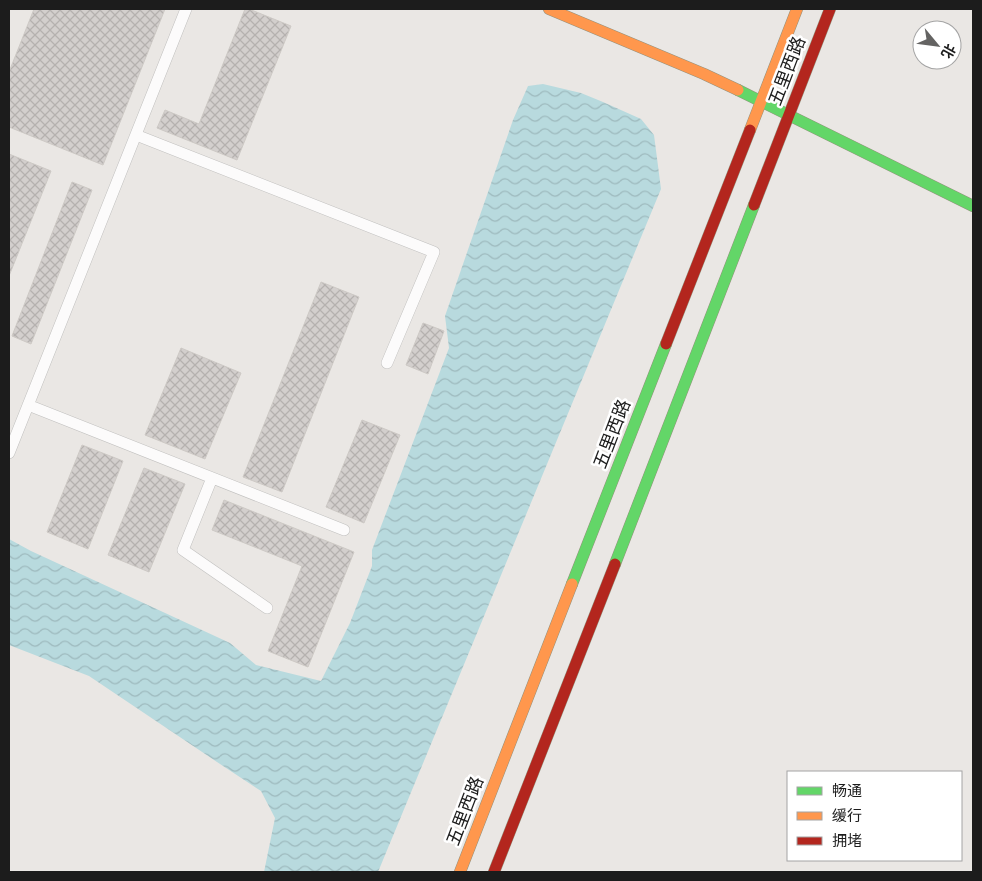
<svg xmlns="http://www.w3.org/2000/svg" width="982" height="881" viewBox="0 0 982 881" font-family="'Space Grotesk','Noto Sans SC',sans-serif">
<defs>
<pattern id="water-waves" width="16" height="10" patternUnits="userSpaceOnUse" patternTransform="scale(1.25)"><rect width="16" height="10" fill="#b8dade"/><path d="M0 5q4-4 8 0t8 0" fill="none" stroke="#9ebabe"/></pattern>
<pattern id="building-cross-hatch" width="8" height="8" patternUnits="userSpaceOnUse" patternTransform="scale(1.25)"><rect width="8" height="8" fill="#d3cfcd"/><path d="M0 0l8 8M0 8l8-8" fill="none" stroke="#b5b1af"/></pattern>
</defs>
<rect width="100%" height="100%" fill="#eae7e4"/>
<!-- water -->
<path fill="url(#water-waves)" d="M543,84L581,93L603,102L641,119L654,135L661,189L378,872H264L275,818L261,791L217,762L89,676L9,645V539L31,551L230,643L256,665L321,681L350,623L372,566V550L449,348L445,316L513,120L528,86Z"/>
<!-- building -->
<path fill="url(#building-cross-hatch)" stroke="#cdc9c5" d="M34,9H165L103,165L9,127V72Z
M245,9H249L291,26L237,160L157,128L165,110L199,124Z
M9,154L51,171L9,276Z
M72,182L92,190L31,344L12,336Z
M321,282L359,297L282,492L243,477Z
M423,323L444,331L428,374L406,365Z
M181,348L241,373L205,459L145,435Z
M362,420L400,435L364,523L326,507Z
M82,445L123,461L88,549L47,532Z
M144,468L185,484L149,572L108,555Z
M224,500L354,552L308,667L268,651L302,566L212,530Z"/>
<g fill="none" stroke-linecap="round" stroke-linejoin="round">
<!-- lane casing -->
<g stroke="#c1c0bf" stroke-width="12">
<path id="lane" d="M136,135L434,252L387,363
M28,405L344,530
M9,453L186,9
M212,478L183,550L267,608"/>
</g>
<!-- fast casing -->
<g stroke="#94927d" stroke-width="12">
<path id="fast" d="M738,90L973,206
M615,564L754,205
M572,584L666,344"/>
</g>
<!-- slow casing -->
<g stroke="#94927d" stroke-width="12">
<path id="slow" d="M549,9L704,74L738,90
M750,130L797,9
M460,872L572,584"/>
</g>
<!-- jam casing -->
<g stroke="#94927d" stroke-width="12">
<path id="jam" d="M754,205L830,9
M666,344L750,130
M494,872L615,564"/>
</g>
<!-- lane -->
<use href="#lane" stroke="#fcfbfb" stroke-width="11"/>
<!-- fast -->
<use href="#fast" stroke="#63d668" stroke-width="11"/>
<!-- slow -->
<use href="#slow" stroke="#ff974d" stroke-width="11"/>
<!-- jam -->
<use href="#jam" stroke="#b3261e" stroke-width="11"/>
</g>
<g text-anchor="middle" stroke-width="5" stroke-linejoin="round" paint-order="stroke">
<!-- street labels -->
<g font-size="18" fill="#1c1c1c" stroke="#fff">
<text transform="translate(787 71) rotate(-69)" y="6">五里西路</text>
<text transform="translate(612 434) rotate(-69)" y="6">五里西路</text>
<text transform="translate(465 811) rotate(-69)" y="6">五里西路</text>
</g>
</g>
<!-- border -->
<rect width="982" height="881" fill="none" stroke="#1c1c1c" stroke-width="20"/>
<!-- legend -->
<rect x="787" y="771" width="175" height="90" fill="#ffffff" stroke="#a4a4a4"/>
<rect x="797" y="787" width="25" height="8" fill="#63d668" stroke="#a4a4a4"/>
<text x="832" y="796" font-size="15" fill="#1c1c1c">畅通</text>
<rect x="797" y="812" width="25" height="8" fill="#ff974d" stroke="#a4a4a4"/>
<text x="832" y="821" font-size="15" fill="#1c1c1c">缓行</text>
<rect x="797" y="837" width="25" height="8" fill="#b3261e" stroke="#a4a4a4"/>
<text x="832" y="846" font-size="15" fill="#1c1c1c">拥堵</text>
<!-- north arrow -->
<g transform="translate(937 45) rotate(119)"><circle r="24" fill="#ffffff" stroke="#a4a4a4"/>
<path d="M0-4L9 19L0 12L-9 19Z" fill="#646362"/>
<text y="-8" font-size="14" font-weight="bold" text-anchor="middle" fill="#1c1c1c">北</text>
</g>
</svg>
